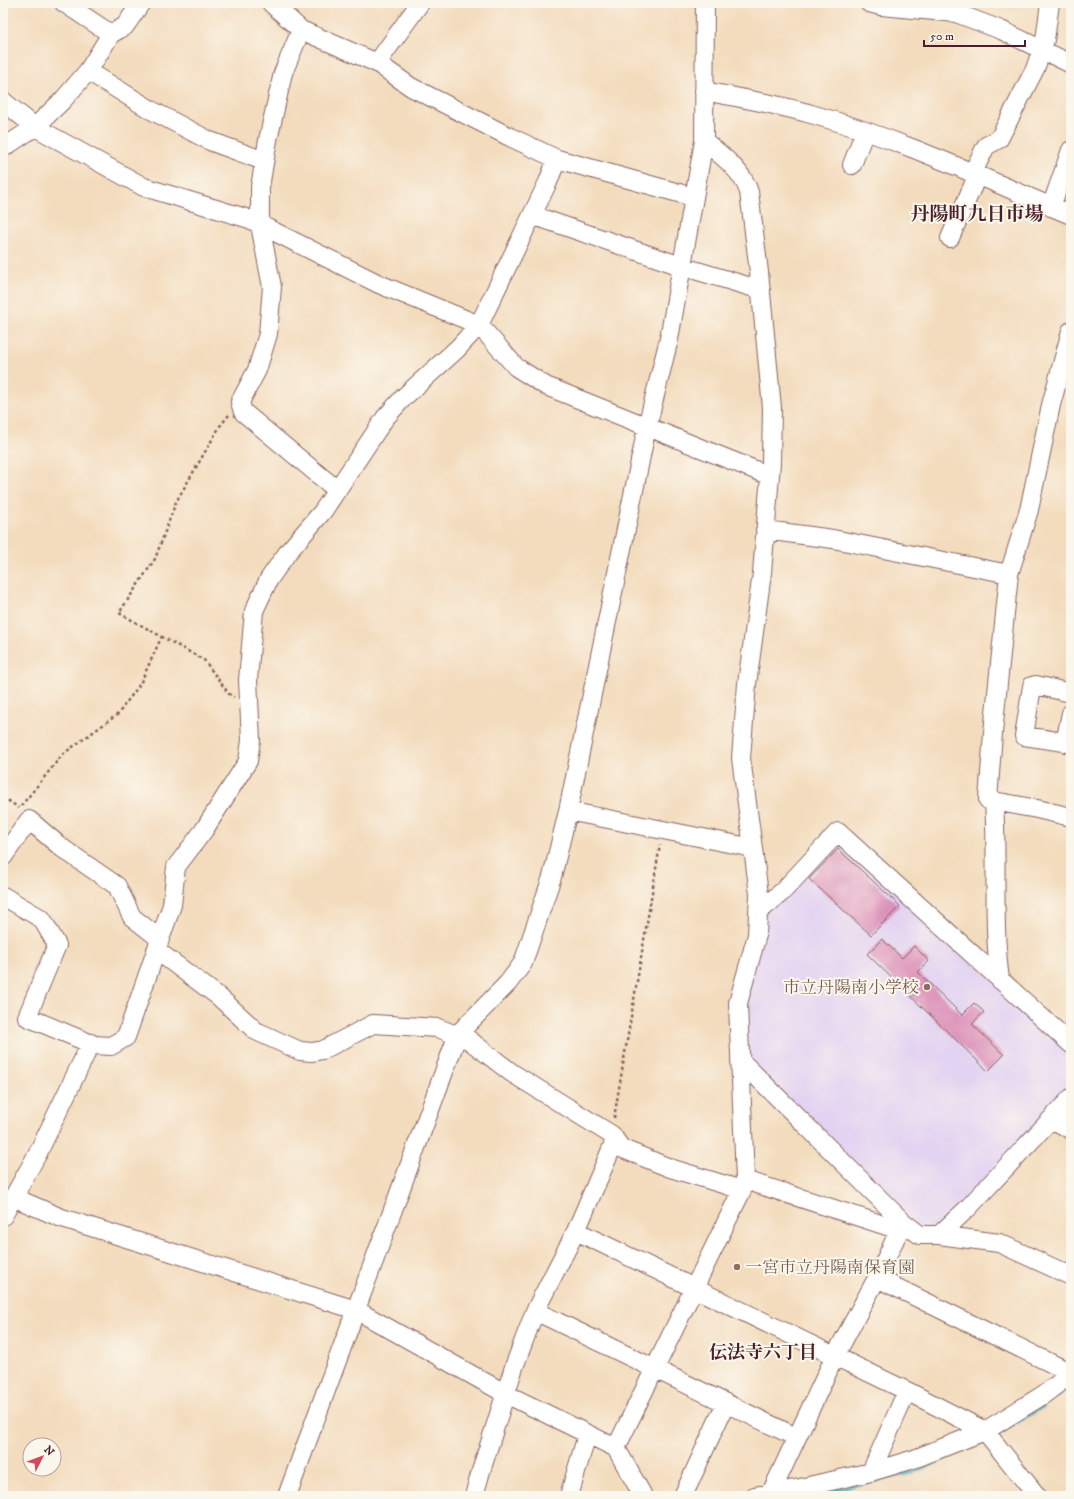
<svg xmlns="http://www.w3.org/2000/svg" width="1074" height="1499" viewBox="0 0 1074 1499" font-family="'IM FELL DW Pica','Noto Serif JP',serif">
<rect width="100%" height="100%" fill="#fbf7ec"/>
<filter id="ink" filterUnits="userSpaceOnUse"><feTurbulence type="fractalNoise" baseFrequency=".025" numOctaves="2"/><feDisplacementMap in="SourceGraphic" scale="8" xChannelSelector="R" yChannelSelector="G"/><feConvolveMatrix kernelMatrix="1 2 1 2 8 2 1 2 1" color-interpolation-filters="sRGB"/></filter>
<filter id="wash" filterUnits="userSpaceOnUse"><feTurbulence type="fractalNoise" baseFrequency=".012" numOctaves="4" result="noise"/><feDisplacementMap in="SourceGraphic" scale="16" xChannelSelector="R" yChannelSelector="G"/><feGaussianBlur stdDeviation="0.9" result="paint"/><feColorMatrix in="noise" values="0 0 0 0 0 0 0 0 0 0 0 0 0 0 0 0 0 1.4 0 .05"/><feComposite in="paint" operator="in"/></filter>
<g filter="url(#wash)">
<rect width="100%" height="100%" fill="#f3dcbd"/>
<!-- built -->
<path fill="#e3d3f2" d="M838,840L1071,1051V1092L937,1232H923L747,1059L744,998L763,915Z"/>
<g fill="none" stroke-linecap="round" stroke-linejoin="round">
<!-- stream -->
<path stroke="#42adc1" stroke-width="4" d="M1055,1397L1071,1386
M994,1436L1043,1406
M805,1496L913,1472L987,1440"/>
</g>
<g id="blocks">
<!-- building -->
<path fill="#dc92b9" d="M838,849L900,906L871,935L809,879Z
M882,939L902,958L914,946L929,961L918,972L962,1015L974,1003L984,1012L972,1024L1004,1055L988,1071L867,954Z"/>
</g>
</g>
<g filter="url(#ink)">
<use href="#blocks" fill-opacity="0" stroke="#85615e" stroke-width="1"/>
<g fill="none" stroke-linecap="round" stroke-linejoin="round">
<!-- minor casing -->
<g stroke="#85615e" stroke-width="20">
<path id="minor" d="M64,3L111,34
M271,3L301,30L377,63L411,87L510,137L557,159L693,197
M869,3L881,6L956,13L1001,30L1071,64
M301,30L283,73L268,140L260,187V225L272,287L268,334L257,370L240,402L243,412L337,490
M377,63L420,3
M88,71L151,110L210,141L264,161
M704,91C740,98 776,104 811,114C901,139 985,179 1071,215
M3,101L35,127L144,187L249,219L379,284L479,325L516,367L546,386L770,476
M3,148L35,127L63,100L88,71L111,34L125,26L141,3
M852,165L865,131
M973,172L986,146L999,139L1035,69L1045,40L1050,3
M1051,207L1071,150
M532,215L681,266L761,290
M950,238L978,174
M1071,331L1051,405L1029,510L1009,574L993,733L988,800L1037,809L1071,817
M765,530L833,539L1009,574
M1071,693L1036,685L1032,686L1024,736L1071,743
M1065,743L1071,713
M994,802C998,861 992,920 1000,980
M568,811L753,848
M3,857L29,820L62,848L117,886L132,917L160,939
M3,896L42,919L57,945L27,1017L94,1045L111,1046L126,1037L172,905L176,867L204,830L248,761L251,740L248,680L254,611L269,579L288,552L323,511L385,418L404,397L457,349L479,325L548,182L557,159
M758,912L782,892L838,832L1071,1044
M156,950L218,996L256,1031L300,1051L312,1052L323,1050L373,1024L438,1028L469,1040L512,1073L612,1135L621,1148
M740,1060L903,1222L877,1278L835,1356L771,1493
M1052,1119L1071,1130
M745,1180L899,1230
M13,1197L59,1217L356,1310L506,1394L616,1448L643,1496
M3,1216L37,1155L91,1043
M903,1222L920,1235H939L968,1208L1071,1098
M576,1231L907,1391L985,1431L1037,1496
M939,1235L999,1243L1071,1276
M877,1278L1071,1373
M535,1311L796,1437
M616,1448L742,1190L745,1180L738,1003L757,935L759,894L741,758L747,684L762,573L771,463L772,408L759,272L749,192C743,171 720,154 704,141
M871,1472L907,1391
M287,1496L458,1034L508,983L523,963L552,877L568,811L647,427L669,339L704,141L705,3
M474,1496L481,1471L514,1367L535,1311L576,1231L613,1145L670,1168L742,1190
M569,1496L587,1435
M683,1496L726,1403
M754,1496L800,1488L871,1472L914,1459L985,1431L1043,1395L1071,1374"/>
</g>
<!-- path -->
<path stroke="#85615e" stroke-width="2.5" stroke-dasharray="3 3" stroke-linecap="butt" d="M229,415L220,426L176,502L155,559L119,613L204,660L229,694L234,697
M3,797L19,808
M21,806L63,754L118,714L140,684L162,636
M614,1118L660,845"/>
<!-- minor -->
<use href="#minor" stroke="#fff" stroke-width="18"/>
</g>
</g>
<!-- markers -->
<g fill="#8d6e63" stroke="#fbf7ec" stroke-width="1.5">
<circle cx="927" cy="987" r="4"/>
<circle cx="737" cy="1267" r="4"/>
</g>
<g text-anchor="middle" stroke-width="4" stroke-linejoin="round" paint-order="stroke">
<!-- education labels -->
<g font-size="17" fill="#785e54" stroke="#fbf7ec" text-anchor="end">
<text x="919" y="993">市立丹陽南小学校</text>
<text x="745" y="1273" text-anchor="start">一宮市立丹陽南保育園</text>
</g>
<!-- neighbourhood labels -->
<g font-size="18" font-weight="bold" fill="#4a1f2b" stroke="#fbf7ec">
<text x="763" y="1358">伝法寺六丁目</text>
</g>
<!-- quarter labels -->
<g font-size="19" font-weight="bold" fill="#4a1f2b" stroke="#fbf7ec">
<text x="977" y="220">丹陽町九日市場</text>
</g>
</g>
<!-- margin -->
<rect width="1074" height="1499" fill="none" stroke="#fbf7ec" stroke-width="16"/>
<!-- north arrow -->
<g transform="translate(42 1457) rotate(48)"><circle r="19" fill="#fbf7ec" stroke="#b4a19f"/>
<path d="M0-3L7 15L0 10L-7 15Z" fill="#d1495b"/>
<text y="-6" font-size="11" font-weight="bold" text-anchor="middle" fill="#4a1f2b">N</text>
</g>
<!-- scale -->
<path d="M924 40v6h101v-6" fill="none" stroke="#4a1f2b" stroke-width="2"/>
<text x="930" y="40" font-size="12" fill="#4a1f2b" stroke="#fbf7ec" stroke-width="3" paint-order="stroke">50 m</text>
</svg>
